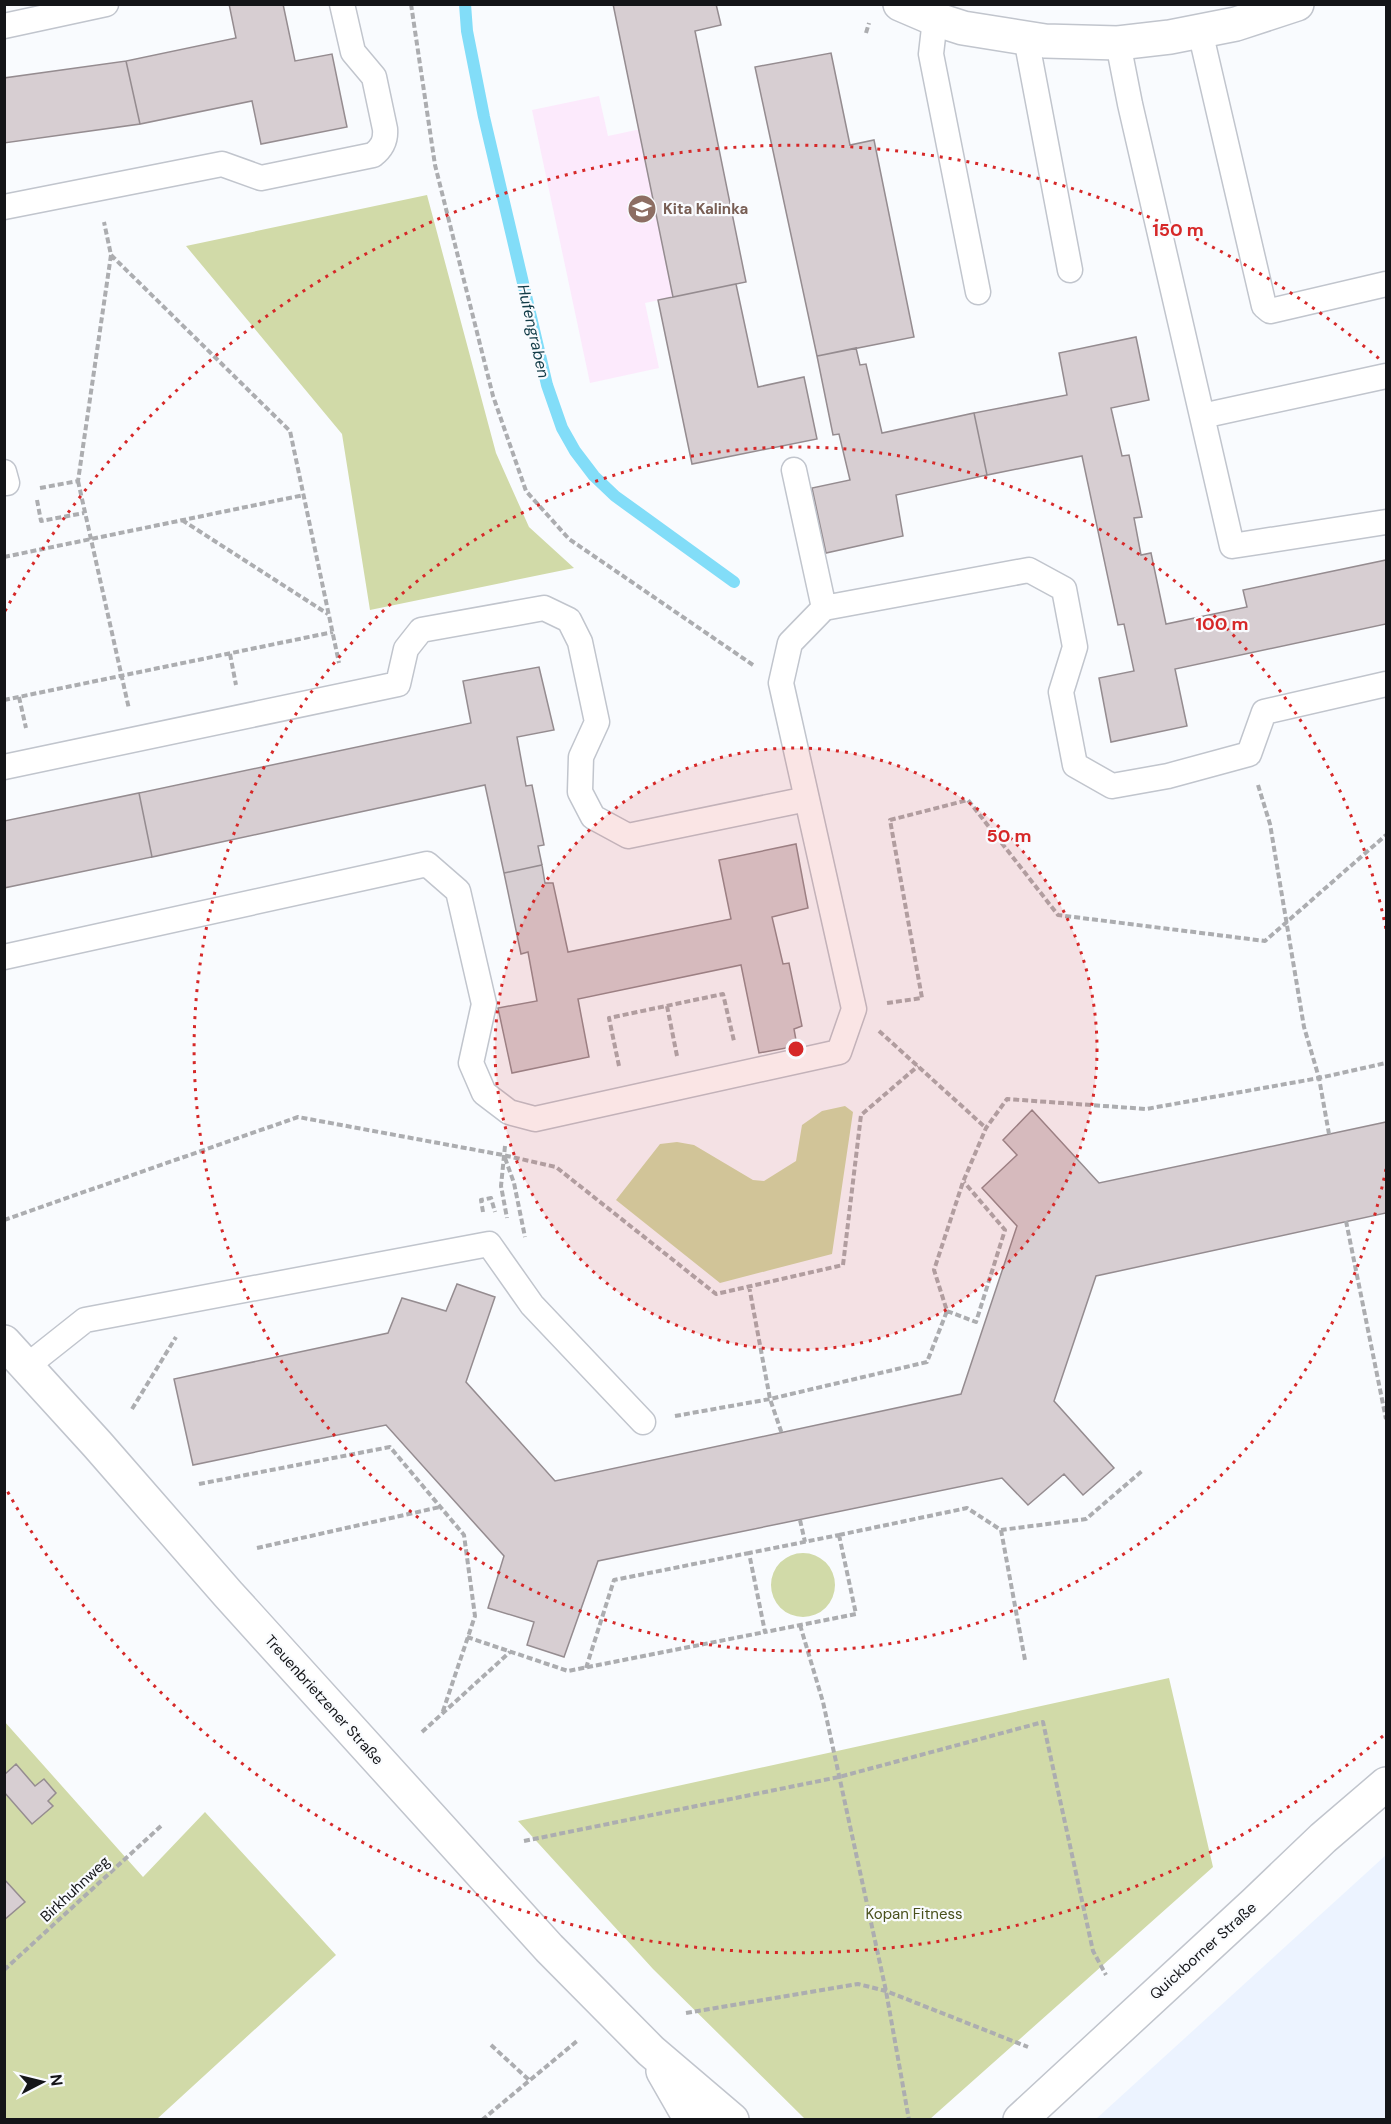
<svg xmlns="http://www.w3.org/2000/svg" width="1391" height="2124" viewBox="0 0 1391 2124" font-family="'DM Sans',sans-serif">
<rect width="100%" height="100%" fill="#f9fbfe"/>
<!-- built -->
<path fill="#ecf3ff" d="M1386,1855V2119H1096Z"/>
<!-- education -->
<path fill="#fceafc" d="M599,96L608,136L711,114L746,282L645,303L659,368L590,383L532,110Z"/>
<!-- green -->
<path fill="#d1daa8" d="M427,195L496,453L529,527L574,568L370,610L342,434L186,246Z
M845,1106L853,1112L832,1254L720,1283L616,1200L660,1144L677,1142L694,1145L753,1180L764,1181L796,1161L802,1125L822,1111Z
M771 1585a32 32 0 1 1 64 0a32 32 0 1 1-64 0Z
M1169,1678L1213,1867L930,2119H805L653,1969L518,1821Z
M4,1721L143,1877L205,1812L336,1955L157,2119H5Z"/>
<g fill="none" stroke-linecap="round" stroke-linejoin="round">
<!-- stream -->
<path stroke="#82ddf8" stroke-width="12" d="M465,4L467,31L484,117L547,385L562,428L575,451L594,476L615,496L734,582"/>
</g>
<!-- building -->
<path fill="#d7ced2" stroke="#958c90" stroke-width="1.5" d="M229,4H283L295,61L332,54L347,127L261,144L252,101L140,124L126,61L236,38Z
M613,4H716L721,25L695,31L746,282L673,297Z
M831,53L850,145L874,140L914,337L817,356L755,67Z
M126,61L140,124L4,143V78Z
M736,284L758,387L804,377L817,439L692,464L658,300Z
M1136,337L1149,400L1111,408L1122,456L1129,455L1142,517L1134,518L1141,555L1151,553L1166,624L1247,607L1243,590L1386,560V624L1175,669L1187,726L1111,742L1099,678L1134,671L1124,624L1118,625L1082,456L987,475L974,413L1067,395L1059,353Z
M856,348L860,365L866,364L882,433L974,413L987,475L896,495L903,536L826,553L812,488L850,480L839,434L833,435L817,356Z
M539,667L554,730L517,737L526,786L532,785L544,845L538,846L542,865L504,873L485,785L152,857L139,793L471,723L463,681Z
M139,793L152,857L4,888V821Z
M796,844L808,908L772,917L783,964L789,963L802,1026L794,1029L797,1046L759,1053L741,965L578,999L589,1057L512,1073L498,1008L537,1001L528,952L521,954L504,873L542,865L545,883H553L568,952L731,919L719,860Z
M1032,1110L1099,1183L1386,1122V1213L1096,1276L1054,1401L1114,1468L1083,1495L1064,1474L1028,1505L1002,1478L598,1561L564,1657L527,1645L534,1622L488,1608L504,1556L386,1425L193,1465L174,1379L388,1333L402,1298L446,1311L457,1284L495,1297L466,1382L555,1481L961,1394L1017,1226L982,1188L1017,1155L1003,1140Z
M16,1764L35,1786L44,1779L56,1793L48,1801L53,1806L32,1824L4,1792V1775Z
M4,1879L25,1902L4,1920Z"/>
<g fill="none" stroke-linecap="round" stroke-linejoin="round">
<!-- service casing -->
<g stroke="#c1c5cd" stroke-width="27">
<path id="service" d="M935,19L931,54L978,292
M4,26L106,4
M1200,31L1264,306L1270,311L1386,284
M1026,38L1070,270
M1118,43L1130,104L1232,546L1386,522
M4,207L222,164L261,178L373,155C382,148 386,141 385,129L374,77L353,52L342,4
M1202,416L1386,376
M794,470L824,608
M4,472L7,483H4
M4,767L398,684L406,649L421,630L544,608L569,620L580,642L597,722L581,757L580,792L593,817L628,836L807,799
M4,957L427,864L458,891L484,1004L471,1063L484,1093L509,1112L535,1119L839,1052L854,1009L781,683L790,643L824,608L1029,570L1064,589L1075,647L1061,692L1075,765L1112,786L1168,776L1249,754L1264,712L1386,684
M27,1366L85,1320L489,1244L532,1305L643,1422"/>
</g>
<!-- minor casing -->
<g stroke="#c1c5cd" stroke-width="36">
<path id="minor" d="M900,4L935,19L963,28L1045,41L1118,43L1170,37L1236,24L1297,4
M4,1342L97,1444L228,1594L549,1948L651,2051L732,2120
M663,2071L691,2120
M1020,2120L1255,1903L1323,1838L1386,1784"/>
</g>
<!-- path -->
<path stroke="#acadb0" stroke-width="4" stroke-dasharray="6 3" stroke-linecap="butt" d="M411,4L435,165L493,396L526,491L569,539L753,665
M866,33L869,23
M111,255L290,431L339,663
M78,481L129,709
M40,488L78,481L111,255L104,222
M37,500L41,521L84,513
M182,520L328,614
M4,557L304,495
M230,654L236,685
M19,697L26,728
M4,700L333,632
M1258,785L1270,824L1304,1027L1319,1078L1329,1134
M887,1003L922,998L890,820L968,800L1058,915L1265,941L1386,835
M667,1006L677,1056
M879,1031L986,1128
M619,1066L609,1018L723,994L734,1041
M505,1146L501,1186L507,1218
M505,1158L514,1183L525,1237
M483,1212L481,1200L491,1198L495,1212
M4,1220L298,1117L503,1155L556,1167L716,1294L843,1265L861,1115L918,1066
M1346,1221L1386,1419
M749,1286L770,1399L782,1434
M947,1311L976,1322L1005,1230L964,1182
M132,1409L176,1337
M675,1416L770,1399L927,1362L947,1311L934,1270L963,1182L986,1128L1007,1099L1146,1109L1319,1078L1386,1063
M199,1484L390,1447L464,1535L475,1616L442,1714
M800,1520L805,1542
M1001,1530L1025,1660
M839,1535L856,1614L765,1632L749,1553Z
M839,1535L967,1508L1001,1530L1086,1519L1142,1471
M257,1548L440,1507
M800,1625L823,1702L886,1991L909,2120
M467,1637L568,1671L765,1632
M586,1668L614,1580L749,1553
M422,1732L510,1652
M524,1841L839,1777L1043,1722L1093,1951L1106,1975
M4,1970L161,1826
M686,2013L858,1984L886,1991L1028,2047
M491,2045L529,2080
M482,2120L577,2041"/>
<!-- service -->
<use href="#service" stroke="#fff" stroke-width="24"/>
<!-- minor -->
<use href="#minor" stroke="#fff" stroke-width="33"/>
</g>
<!-- distance rings -->
<circle cx="796" cy="1049" r="301" fill="#d62828" fill-opacity=".12"/>
<g fill="none" stroke="#d62828" stroke-width="3" stroke-dasharray="3 6">
<circle cx="796" cy="1049" r="301"/>
<path d="M1386 1169A602 602 0 1 1 1386 929"/>
<path d="M1383 1736A904 904 0 0 1 5 1487M5 611A904 904 0 0 1 1383 362"/>
</g>
<!-- icons -->
<defs>
<g id="school-disc" transform="scale(1.5)"><circle r="9.5" fill="#8d6e63" stroke="#f9fbfe"/><path d="M0-5L7-2L0 1L-7-2ZM-4 1L0 2.5L4 1V4Q0 6-4 4Z" fill="#fff"/></g>
</defs>
<g fill-rule="evenodd">
<use href="#school-disc" x="642" y="209"/>
</g>
<g text-anchor="middle" stroke-width="4.5" stroke-linejoin="round" paint-order="stroke">
<!-- education labels -->
<g font-size="15" font-weight="bold" fill="#785e54" stroke="#f9fbfe" text-anchor="start">
<text x="663" y="214">Kita Kalinka</text>
</g>
<!-- street labels -->
<g font-size="15" fill="#141518" stroke="#f9fbfe">
<text transform="translate(324 1700) rotate(48)" y="5">Treuenbrietzener Straße</text>
<text transform="translate(75 1889) rotate(-43)" y="5">Birkhuhnweg</text>
<text transform="translate(1203 1951) rotate(-42)" y="5">Quickborner Straße</text>
</g>
<!-- park labels -->
<g font-size="15" fill="#49501c" stroke="#f9fbfe">
<text x="914" y="1919">Kopan Fitness</text>
</g>
<!-- water labels -->
<g font-size="16" font-style="italic" fill="#123c48" stroke="#f9fbfe">
<text transform="translate(534 331) rotate(77)" y="6">Hufengraben</text>
</g>
</g>
<circle cx="796" cy="1049" r="9" fill="#d62828" stroke="#f9fbfe" stroke-width="3"/>
<g font-size="18" text-anchor="middle" font-weight="bold" fill="#d62828" stroke="#f9fbfe" stroke-width="4.5" stroke-linejoin="round" paint-order="stroke">
<text x="1178" y="236">150 m</text>
<text x="1222" y="630">100 m</text>
<text x="1009" y="842">50 m</text>
</g>
<!-- border -->
<rect width="1391" height="2124" fill="none" stroke="#141518" stroke-width="12"/>
<!-- north arrow -->
<g transform="translate(42 2082) rotate(83)" stroke="#f9fbfe" stroke-width="4.5" paint-order="stroke">
<path d="M0-4.5L10 22L0 15L-10 22Z" fill="#141518"/>
<text y="-9" font-size="16" font-weight="bold" text-anchor="middle" fill="#141518">N</text>
</g>
</svg>
